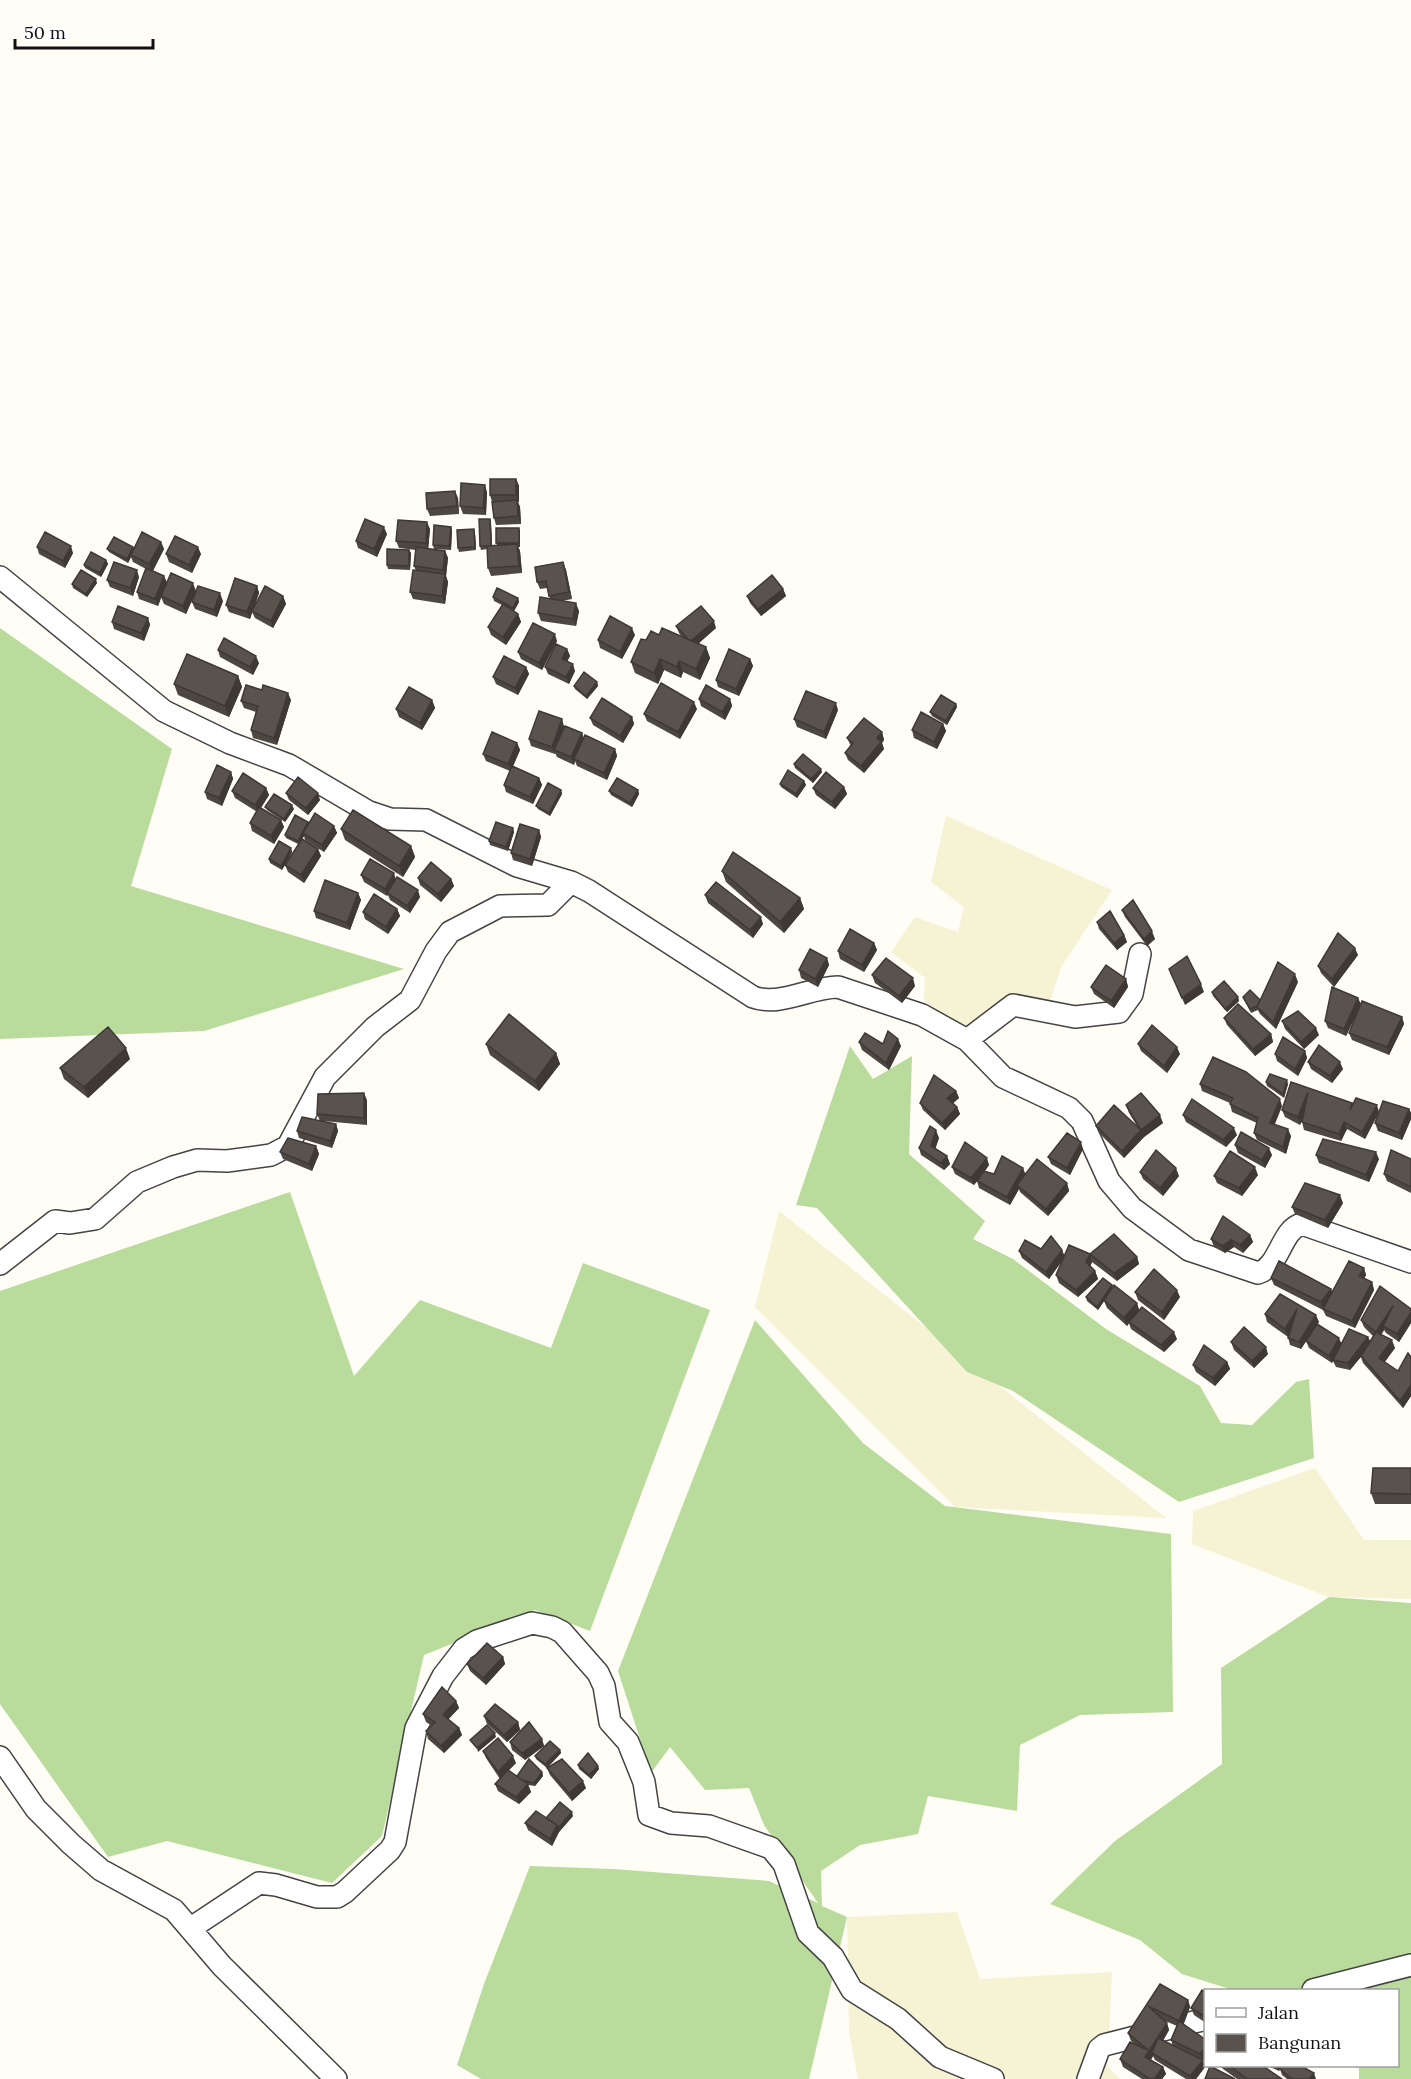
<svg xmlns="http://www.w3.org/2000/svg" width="1411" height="2079" viewBox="0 0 1411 2079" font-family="Lora,serif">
<rect width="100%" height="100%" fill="#fffdf5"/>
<!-- farmland -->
<path fill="#f6f3d4" d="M946,816L1112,890L1061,967L1050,1001L989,1007L967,1040L924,1000L925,978L891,952L915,917L958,932L964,907L931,882Z
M779,1211L1166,1518L955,1507L755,1307Z
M1315,1468L1364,1540H1411V1599L1329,1597L1192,1544L1193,1511Z
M957,1912L980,1979L1112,1972L1108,2067L1120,2079H858L849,2032L847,1917Z"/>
<!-- forest -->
<path fill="#b9dc9c" d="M0,628L172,749L131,886L404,969L204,1031L0,1039Z
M850,1046L873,1079L912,1056L909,1154L985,1221L973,1239L1013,1259L1106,1329L1200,1386L1221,1423L1252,1425L1296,1382L1309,1379L1314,1458L1179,1502L1013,1391L967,1372L817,1208L796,1205Z
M290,1192L354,1376L420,1300L551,1348L583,1263L710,1310L590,1631L535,1610L424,1655L382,1836L332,1883L167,1841L108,1857L0,1704V1291Z
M755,1320L863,1443L945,1506L1171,1534L1173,1712L1080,1715L1020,1745L1017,1811L928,1796L918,1834L860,1845L821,1871L822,1906L847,1917L809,2079H481L457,2065L484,1984L530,1866L613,1869L769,1881L818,1903L764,1825L749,1788L705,1790L670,1747L651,1773L618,1671Z
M1329,1597L1411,1603V2079H1359V2068L1349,2066H1398V1990H1233L1182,1974L1140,1940L1050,1904L1115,1841L1222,1764L1221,1668Z"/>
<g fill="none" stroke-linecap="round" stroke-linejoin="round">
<!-- minor casing -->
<g stroke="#444" stroke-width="24">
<path id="minor" d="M0,577L164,711L230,743L289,765L369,812L390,819L426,820L517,866L571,882L589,891L753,997C780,1007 810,987 838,987L922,1015L967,1040L1003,1077L1069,1108L1082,1121L1109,1181L1132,1208L1189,1250L1258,1273C1280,1267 1281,1229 1302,1224L1411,1262
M967,1040L1013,1005L1075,1017L1119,1012L1132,994L1140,954
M0,1264L55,1221L70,1223L95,1219L137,1182L173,1167L197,1160L227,1161L271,1155L288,1146L325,1077L375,1027L410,1000L436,951L450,932L500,906L548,905L571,882
M0,1757L36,1809L71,1844L101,1870L174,1910L222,1966L336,2079
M191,1928L259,1883L276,1885L317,1897H337L345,1892L390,1850L395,1842L416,1728L443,1676L464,1649L477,1641L532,1623L552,1627L562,1632L598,1673L604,1686L610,1722L628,1742L644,1782L649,1815L671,1823L709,1826L771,1848L784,1864L808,1933L833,1957L852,1990L898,2019L940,2057L993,2079
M1313,1990L1411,1965
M1088,2079L1099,2049L1104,2045L1206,2019"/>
</g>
<!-- minor -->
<use href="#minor" stroke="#fff" stroke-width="21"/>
</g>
<!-- wall -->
<path fill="#4d4742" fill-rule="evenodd" d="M516,479L519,486V502H518L520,507L521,524L496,525L494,518L492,502L490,495Z
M487,492L486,515L463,514L460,506Z
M458,498L459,514L430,516L427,509Z
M490,519L491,522L492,546L497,545L496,543L520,531V547H518L520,551L522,573L491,576L488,568L487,549L481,550L480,546Z
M451,527L452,530L451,550L434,549L433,545Z
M430,529L428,549L445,551L448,558L446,576L448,582L445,604L413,599L410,592L416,571L414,566L416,550L399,548L396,541Z
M475,533L476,550L459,552L458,548Z
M387,534L377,557L358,548L356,541Z
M161,542L164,549L153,571L164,576L167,583L196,591L186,614L164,604L161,597L158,606L139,599L137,592L146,569L133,562L131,557L128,563L109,552L107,549L133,547L134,549Z
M37,547L73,553L65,568L39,554Z
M409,550L411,553L410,570L388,569L387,565Z
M166,554H201L192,573L169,562Z
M106,560L108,564L101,577L85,568L84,565Z
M563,562L566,570L572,599L562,601L579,611L576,626L541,621L538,613L550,599L547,588L540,589L537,582Z
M139,577L133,596L110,587L107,580Z
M97,583L87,597L73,588L72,584Z
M257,586L259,593L255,604L283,596L286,604L273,628L255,618L252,612L250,619L229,612L226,605Z
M783,589L786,596L761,616L750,603L747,596Z
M493,597L518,598L519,602L514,611L510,609L518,614L521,622L506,645L491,635L488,627L502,605L494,601Z
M223,601L217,617L195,609L192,602Z
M148,618L150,625L144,641L114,629L112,622Z
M676,626L716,628L698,644L706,647L710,658L700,680L683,672L681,678L664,670L658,684L635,673L631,662L646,640L659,635L682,637L679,633Z
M635,635L622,659L600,648L598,640Z
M557,641L542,670L521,659L518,652Z
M567,649L570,656L567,661L575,671L569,684L548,674L545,667Z
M218,650L259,663L253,675L220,657Z
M750,659L753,666L739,696L718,687L716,680Z
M526,667L529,674L518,695L496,684L493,677Z
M238,676L242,687L229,717L178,695L174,684Z
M597,682L598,686L587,699L575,689L574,686Z
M699,699H730L732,706L725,720L701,706Z
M291,700L277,745L253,738L251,730L256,712L244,708L241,701Z
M432,700L435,708L422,730L399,717L396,709Z
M956,704L957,707L947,725L932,716L930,712Z
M697,709L680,739L647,721L644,714Z
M838,710L826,739L797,727L794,719Z
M632,717L634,724L623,743L593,725L590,718Z
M562,719L564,727L582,733L584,739L615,749L617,756L607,780L577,766L575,761L574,765L557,757L555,753V754L531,746L529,739Z
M943,724L946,731L937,749L914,738L912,730Z
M882,732L884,740L882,743L884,749L864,773L848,760L845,753L851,746L847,738Z
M517,743L520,750L513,766L539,778L542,785L533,804L506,792L504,785L510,771L486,761L483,754Z
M794,764L822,772L813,783L795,768Z
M231,772L233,779L222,806L207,799L205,792Z
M804,781L806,785L797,798L781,787L780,784Z
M844,787L847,794L835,809L816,795L813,788Z
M266,788L269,795L261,808L281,820L284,827L274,844L252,831L250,823L257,812L235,798L232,791Z
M561,790L562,794L550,816L538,809L536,806Z
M638,790L639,794L632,807L611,795L609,791Z
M286,793L320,800L308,815L289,800Z
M265,807L294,809L285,822L267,810Z
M308,822L309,824L334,826L337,833L324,852L305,840L304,836L302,839L318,849L321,856L304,883L288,872L285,865L282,870L270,863L269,859L291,848L292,852L286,864L298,844L286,838L285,835Z
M513,828L514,832L508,851L490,845L489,841Z
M341,829L411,846L415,857L403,877L345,840Z
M539,830L541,837L532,866L513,860L511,853Z
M722,871L800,898L804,909L784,933L726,882Z
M361,875L396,879L420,897L410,913L390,900L388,895L387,896L364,882Z
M418,878L451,879L454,886L441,902L420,885Z
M358,893L361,900L350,930L316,918L314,911Z
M705,895L763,924L753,938L708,903Z
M397,909L400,916L388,934L365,919L363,912Z
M1122,910L1155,939L1147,946L1125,917Z
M1097,922L1124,935L1127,942L1117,950L1099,929Z
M874,943L877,950L864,972L840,959L838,951Z
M1358,955L1334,987L1321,973L1318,966Z
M827,958L829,965L818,987L801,978L799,970Z
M872,975L915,986L902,1003L875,983Z
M1126,979L1128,987L1114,1008L1094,994L1091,987Z
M1298,982L1276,1029L1260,1014L1258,1010L1251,1013L1243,997L1260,1000Z
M1212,992L1238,997L1239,1001L1227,1012L1213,996Z
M1358,998L1361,1005L1402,1017L1404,1024L1389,1055L1352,1040L1349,1033L1360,1006L1346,1036L1328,1028L1325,1021Z
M1224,1018L1271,1034L1273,1042L1255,1056L1227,1025Z
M1282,1021L1319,1035L1304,1049L1285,1029Z
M859,1042L883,1044L901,1046L889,1070L862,1050Z
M486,1044L556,1053L560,1064L539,1091L490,1055Z
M1138,1044L1180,1054L1167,1073L1141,1051Z
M1305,1051L1307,1058L1298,1076L1277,1061L1275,1054Z
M130,1059L88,1098L64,1079L60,1068Z
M1308,1062L1343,1069L1332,1083L1311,1069Z
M1266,1082L1288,1084L1284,1098L1267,1086Z
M1200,1084L1282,1106L1275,1124L1291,1136L1286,1154L1257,1140L1254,1133L1257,1123L1232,1112L1230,1104V1103L1202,1091Z
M956,1091L959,1098L953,1103L957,1107L960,1114L945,1130L923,1110L920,1103Z
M367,1100V1125L323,1121L336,1124L338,1131L332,1148L299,1138L297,1131L320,1121L317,1114Z
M1352,1103L1353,1105L1379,1112L1409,1109L1411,1113V1119L1402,1140L1378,1131L1375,1123L1379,1112L1365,1139L1347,1129L1341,1141L1304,1130L1302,1122V1120L1300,1125L1285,1117L1282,1110Z
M1126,1105L1163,1123L1144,1137L1124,1158L1099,1133L1096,1126H1137L1129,1113Z
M1183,1115L1237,1135L1226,1147L1186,1122Z
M939,1138L935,1148L947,1156L950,1164L944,1170L921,1155L919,1148Z
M1235,1145L1272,1155L1265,1168L1238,1153Z
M316,1146L319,1154L312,1171L283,1159L280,1152Z
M1083,1149L1070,1175L1051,1164L1048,1157Z
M1316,1155L1379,1159L1369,1182L1319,1163Z
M1411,1159V1193L1387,1181L1384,1174Z
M989,1165L985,1171L994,1174L1023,1168L1025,1174L1067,1183L1069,1191L1048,1216L1020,1192L1019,1189L1010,1205L979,1188L977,1181L974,1185L955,1174L952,1167Z
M1140,1172L1179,1176L1163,1196L1143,1179Z
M1258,1175L1242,1196L1217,1183L1214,1176Z
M1343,1203L1328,1228L1295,1214L1292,1207Z
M1250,1235L1253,1242L1243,1253L1234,1247L1225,1253L1214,1247L1211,1239Z
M1041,1249L1062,1250L1064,1256L1090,1254L1092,1262L1090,1266L1095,1271L1098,1279L1078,1297L1059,1283L1056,1275L1063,1259L1049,1279L1022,1258L1019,1251Z
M1090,1254L1137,1257L1139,1264L1117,1281L1092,1262Z
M1364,1268L1366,1275L1364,1279L1372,1282L1374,1290L1355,1328L1326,1316L1323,1310L1274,1285L1271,1278L1331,1289L1332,1292Z
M1113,1287L1137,1303L1139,1310L1177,1339L1164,1352L1131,1329L1129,1323L1127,1326L1107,1308L1104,1301L1098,1310L1087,1301L1086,1297Z
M1135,1292L1180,1297L1164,1320L1138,1300Z
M1411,1309V1323L1399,1342L1386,1333L1384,1330L1381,1335L1395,1348L1384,1362L1398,1371L1411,1357V1396L1403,1408L1363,1363L1361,1357L1350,1370L1336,1367L1333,1361L1332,1363L1309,1348L1306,1341L1301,1349L1290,1345L1288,1337L1267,1322L1265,1314L1319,1322L1317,1325L1341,1343L1368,1337L1370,1341L1373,1336L1364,1327L1361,1320Z
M1231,1342L1268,1354L1254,1368L1234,1350Z
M1227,1362L1230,1369L1215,1386L1196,1372L1193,1365Z
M1411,1468V1504H1375L1371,1493Z
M503,1657L505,1664L486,1685L470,1671L467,1664Z
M456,1701L459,1708L448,1719L459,1728L462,1735L444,1753L428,1739L426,1731L432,1726L426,1722L423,1714Z
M484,1716L518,1722L520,1730L507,1742L487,1724Z
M542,1739L544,1746L525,1760L512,1750L510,1742Z
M560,1750L561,1753L547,1768L536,1759L535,1756Z
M483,1751L516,1763L509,1770L517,1776L542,1772L543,1776L535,1786L528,1785L531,1792L519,1804L498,1791L495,1784L500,1779L486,1758Z
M578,1765L598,1766L599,1769L591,1779L579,1769Z
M547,1768L586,1788L572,1801L550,1775Z
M573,1816L559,1832L552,1846L528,1830L525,1823L546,1818Z
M1160,1984L1188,2000L1190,2007L1183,2024L1206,2040V2058L1203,2061L1205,2067L1196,2079H1186L1155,2060L1153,2056L1151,2060L1163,2067L1166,2074L1162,2079H1142L1123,2067L1120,2059L1135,2044L1131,2041L1128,2033ZM1163,2020L1177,2026L1171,2040L1173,2046L1163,2041L1169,2030L1167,2023Z
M1206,1993V2023L1194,2015L1191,2008Z
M1219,2066H1263L1282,2079H1237Z
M1268,2066H1301L1316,2079H1287L1282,2075L1280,2069L1279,2071Z"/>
<!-- shaded-wall -->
<path fill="#3f3936" d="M516,479L519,486V502L516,495Z
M485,485L487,492L486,515L483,508Z
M455,491L458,498L459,514L457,506Z
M517,500L520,507L521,524L518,516Z
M490,519L491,522L492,549L491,546Z
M427,522L430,529L428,551L426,543Z
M384,527L387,534L377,557L374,549Z
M451,527L452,530L451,550L449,546Z
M519,528L520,531V547L519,543Z
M474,529L475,533L476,550L475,547Z
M161,542L164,549L152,572L149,564Z
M517,544L520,551L522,573L519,566Z
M71,546L73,553L65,568L63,561Z
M133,547L134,551L131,555V557L128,563L127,559Z
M198,547L201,554L192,573L189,565Z
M409,550L411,553L410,570L409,566Z
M445,551L448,558L446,576L448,582L445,604L442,596L445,575L443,570Z
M106,560L108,564L101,577L100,573Z
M563,562L566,570L572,599L569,592Z
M137,570L139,577L133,596L130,588Z
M164,576L167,583L158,606L155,599Z
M96,579L97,583L87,597L86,594Z
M193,583L196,591L186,614L183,606Z
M257,586L259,593L250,619L247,612Z
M783,589L786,596L761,616L758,609Z
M220,593L223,601L217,617L214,610Z
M283,596L286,604L273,628L271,621Z
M518,598L519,602L514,611L513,608Z
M576,603L579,611L576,626L573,619Z
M518,614L521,622L506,645L503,637Z
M148,618L150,625L144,641L141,633Z
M714,621L716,628L692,649L690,642Z
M632,628L635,635L622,659L620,652Z
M555,634L557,641L542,670L539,663Z
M706,647L710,658L700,680L696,669Z
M567,649L570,656L565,666L562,659Z
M256,656L259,663L253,675L250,667Z
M660,659L664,670L658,684L654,673Z
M750,659L753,666L739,696L736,689Z
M679,661L683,672L681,678L677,667Z
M573,664L575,671L569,684L566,677Z
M526,667L529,674L518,695L515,688Z
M238,676L242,687L229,717L225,706Z
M597,682L598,686L587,699L586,696Z
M288,693L291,700L277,745L274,738Z
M730,699L732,706L725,720L722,712Z
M432,700L435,708L422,730L420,723Z
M694,702L697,709L680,739L678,732Z
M836,703L838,710L826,739L824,732Z
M956,704L957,707L947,725L946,721Z
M632,717L634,724L623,743L620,736Z
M562,719L564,727L554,750L555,754L552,747Z
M943,724L946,731L937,749L934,742Z
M882,732L884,740L882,743L884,749L864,773L861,766L877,738Z
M582,733L584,740L574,759L575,761L574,765L571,757Z
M517,743L520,750L511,771L508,764Z
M615,749L617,756L607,780L604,773Z
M821,769L822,772L813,783L811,779Z
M231,772L233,779L222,806L219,798Z
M539,778L542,785L533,804L530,797Z
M804,781L806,785L797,798L796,794Z
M844,787L847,794L835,809L832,802Z
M266,788L269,795L258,812L255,805Z
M561,790L562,794L550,816L549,813Z
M638,790L639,794L632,807L630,803Z
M318,793L320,800L308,815L306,808Z
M292,805L294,809L285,822L284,819Z
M281,820L284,827L274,844L271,836Z
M308,822L309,825L303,833L304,836L299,845L298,841Z
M334,826L337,833L324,852L322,845Z
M513,828L514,832L508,851L506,847Z
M539,830L541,837L532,866L530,859Z
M411,846L415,857L403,877L399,866Z
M291,848L292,852L282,870L281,866Z
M318,849L321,856L304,883L301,875Z
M394,873L396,880L387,893V896L385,889Z
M451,879L454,886L441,902L438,894Z
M418,890L420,897L410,913L407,906Z
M358,893L361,900L350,930L347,923Z
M800,898L804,909L784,933L780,922Z
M397,909L400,916L388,934L386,927Z
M761,917L763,924L753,938L750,930Z
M1152,931L1155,939L1147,946L1144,939Z
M1124,935L1127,942L1117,950L1114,943Z
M874,943L877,950L864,972L862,965Z
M1355,948L1358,955L1334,987L1332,979Z
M827,958L829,965L818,987L815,979Z
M1295,974L1298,982L1276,1029L1273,1022Z
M913,978L915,986L902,1003L899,996Z
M1126,979L1128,987L1114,1008L1111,1001Z
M1201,984L1204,992L1185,1005L1182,998Z
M1238,997L1239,1001L1227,1012L1225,1009Z
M1358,998L1361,1005L1346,1036L1344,1029Z
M1402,1017L1404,1024L1389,1055L1387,1047Z
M1316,1028L1319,1035L1304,1049L1301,1042Z
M1271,1034L1273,1042L1255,1056L1253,1049Z
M898,1039L901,1046L889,1070L886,1063Z
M1177,1047L1180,1054L1167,1073L1164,1066Z
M126,1048L130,1059L88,1098L84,1087Z
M1305,1051L1307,1058L1298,1076L1295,1069Z
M556,1053L560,1064L539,1091L535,1081Z
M1340,1062L1343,1069L1332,1083L1330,1076Z
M1287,1080L1288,1084L1284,1098L1283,1094Z
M956,1091L959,1098L950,1106L947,1098Z
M1308,1092L1311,1100L1300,1125L1298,1117Z
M364,1093L367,1100V1125L364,1118Z
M1280,1099L1282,1106L1272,1130L1270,1123Z
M1377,1105L1379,1112L1365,1139L1362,1132Z
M957,1107L960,1114L945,1130L942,1123Z
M1409,1109L1411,1113V1119L1402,1140L1399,1133Z
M1160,1115L1163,1123L1144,1137L1141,1130Z
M1344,1122L1347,1129L1341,1141L1339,1134Z
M336,1124L338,1131L332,1148L330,1141Z
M1234,1128L1237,1135L1226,1147L1223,1140Z
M1288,1129L1291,1136L1286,1154L1283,1147Z
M936,1130L939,1138L934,1153L931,1146Z
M1141,1130L1144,1137L1124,1158L1122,1151Z
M1081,1142L1083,1149L1070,1175L1067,1168Z
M316,1146L319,1154L312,1171L309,1164Z
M1269,1148L1272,1155L1265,1168L1262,1160Z
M1376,1152L1379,1159L1369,1182L1366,1175Z
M947,1156L950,1164L944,1170L941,1163Z
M987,1158L989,1165L974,1185L971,1178Z
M1255,1167L1258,1175L1242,1196L1239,1188Z
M1023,1168L1026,1176L1017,1185L1019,1189L1010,1205L1007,1197Z
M1176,1168L1179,1176L1163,1196L1160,1188Z
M1067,1183L1069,1191L1048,1216L1046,1209Z
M1340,1195L1343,1203L1328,1228L1325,1220Z
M1250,1235L1253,1242L1243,1253L1240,1245Z
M1231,1240L1234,1247L1225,1253L1222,1246Z
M1062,1250L1065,1257L1049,1279L1046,1272Z
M1090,1254L1092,1262L1089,1270L1086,1262Z
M1137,1257L1139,1264L1117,1281L1114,1273Z
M1364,1268L1366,1275L1361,1284L1359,1276Z
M1095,1271L1098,1279L1078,1297L1076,1290Z
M1372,1282L1374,1290L1355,1328L1352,1321Z
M1112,1285L1113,1288L1098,1310L1097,1307Z
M1331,1289L1334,1296L1324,1310L1321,1302Z
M1177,1290L1180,1297L1164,1320L1162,1312Z
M1137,1303L1139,1310L1127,1326L1124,1318Z
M1393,1306L1383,1326L1384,1330L1378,1340L1376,1332Z
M1297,1309L1288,1337L1285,1329Z
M1411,1312V1323L1399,1342L1397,1334Z
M1316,1315L1319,1322L1301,1349L1299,1342Z
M1174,1332L1177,1339L1164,1352L1161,1345Z
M1368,1337L1371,1344L1350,1370L1348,1363Z
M1339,1338L1342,1345L1332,1363L1329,1356Z
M1392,1340L1395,1348L1382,1366L1379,1358Z
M1266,1347L1268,1354L1254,1368L1252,1361Z
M1227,1362L1230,1369L1215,1386L1213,1378Z
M1411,1385V1396L1403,1408L1400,1401Z
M503,1657L505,1664L486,1685L483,1678Z
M456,1701L459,1708L446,1722L443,1715Z
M518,1722L520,1730L507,1742L504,1735Z
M459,1728L462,1735L444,1753L441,1746Z
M495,1733L496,1737L478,1752L477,1748Z
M542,1739L544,1746L525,1760L522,1753Z
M560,1750L561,1753L547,1768L545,1764Z
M513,1756L516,1763L500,1779L498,1772Z
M598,1766L599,1769L591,1779L589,1775Z
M542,1772L543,1776L535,1786L534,1783Z
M583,1781L586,1788L572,1801L569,1793Z
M528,1784L531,1792L519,1804L516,1797Z
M572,1812L573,1816L559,1832L552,1846L550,1839L557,1825Z
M1188,2000L1190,2007L1182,2029L1179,2021Z
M1167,2023L1169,2030L1155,2054L1152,2053L1153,2056L1148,2065L1145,2057Z
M1206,2046V2058L1203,2061L1205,2067L1196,2079H1191L1190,2076L1203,2060L1200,2054Z
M1276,2066H1281L1279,2071Z
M1163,2067L1166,2074L1162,2079H1154Z
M1314,2073L1316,2079H1309Z"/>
<!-- building -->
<path fill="#5a524d" stroke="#3f3936" stroke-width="1.5" d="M490,479H516V495H490Z
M461,483L485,485L483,508L460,506Z
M455,491L457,506L427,509L426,493Z
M517,500L518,516L494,518L492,502Z
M365,519L384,527L374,549L356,541Z
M479,519H490L491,546H480Z
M398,520L427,522L426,543L396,541Z
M434,525L451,527L449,546L433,545Z
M496,528H519V543H496Z
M474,529L475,547L458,548L457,530Z
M45,532L71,546L63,561L37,547Z
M142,532L161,542L149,564L131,555Z
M175,536L198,547L189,565L166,554Z
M114,537L133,547L127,559L107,549Z
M517,544L519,566L488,568L487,546Z
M416,547L445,551L443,570L414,566Z
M387,549L409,550V566L387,565Z
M91,552L106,560L100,573L84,565Z
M114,562L137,570L130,588L107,580Z
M563,562L569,592L549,596L546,581L537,582L535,567Z
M146,568L164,576L155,599L137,592Z
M81,570L96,579L86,594L72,584Z
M413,570L445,574L442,596L410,592Z
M171,573L193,583L183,606L161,596Z
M772,575L783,589L758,609L747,596Z
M235,578L257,586L247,612L226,605Z
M198,586L220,593L214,610L192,602Z
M265,586L283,596L271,621L252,611Z
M497,588L518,598L513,608L493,597Z
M540,597L576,603L573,619L538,613Z
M503,604L518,614L503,637L488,627Z
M118,606L148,618L141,633L112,622Z
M701,606L714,621L691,641L688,639L676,626Z
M610,616L632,628L620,652L598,640Z
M533,623L555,634L539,663L518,652Z
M662,628L706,647L696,669L679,661L677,667L660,659L654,673L631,662L641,639L646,640L651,631L659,635Z
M224,638L256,656L250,667L218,650Z
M556,644L567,649L562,659L573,664L566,677L545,667Z
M729,649L750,659L736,689L716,680Z
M187,654L238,676L225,706L174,684Z
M504,656L526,667L515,688L493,677Z
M584,672L597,682L586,696L574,686Z
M661,683L694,702L678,732L644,714Z
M246,685L262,690L263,685L288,693L274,738L251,730L258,706L241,701Z
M706,685L730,699L722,712L699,699Z
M409,687L432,700L420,723L396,709Z
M806,691L836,703L824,732L794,719Z
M941,695L956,704L946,721L930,712Z
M602,698L632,717L620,736L590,718Z
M539,711L562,719L552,747L529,739Z
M921,712L943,724L934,742L912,730Z
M864,718L882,732L877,738L881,742L861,766L845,753L853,743L847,738Z
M565,726L582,733L571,757L554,750Z
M492,732L517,743L508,764L483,754Z
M585,735L615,749L604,773L574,759Z
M803,754L821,769L811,779L794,764Z
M217,765L231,772L219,798L205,792Z
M512,766L539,778L530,797L504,785Z
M788,770L804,781L796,794L780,784Z
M826,772L844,787L832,802L813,788Z
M243,773L266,788L255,805L232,791Z
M298,777L318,793L306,808L286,793Z
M617,778L638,790L630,803L609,791Z
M548,783L561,790L549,813L536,806Z
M274,794L292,805L284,819L265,807Z
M259,807L281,820L271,836L250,823Z
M353,810L411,846L399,866L341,829Z
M315,813L334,826L322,845L303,833Z
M295,815L308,822L298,841L285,835Z
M496,822L513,828L506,847L489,841Z
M520,824L539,830L530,859L511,853Z
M302,839L318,849L301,875L285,865Z
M279,841L291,848L281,866L269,859Z
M733,852L800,898L780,922L722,871Z
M370,859L394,873L385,889L361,875Z
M431,862L451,879L438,894L418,878Z
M397,877L418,890L407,906L387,893Z
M325,880L358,893L347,923L314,911Z
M716,882L761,917L750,930L705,895Z
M374,894L397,909L386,927L363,912Z
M1133,900L1152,931L1144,939L1122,910Z
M1110,911L1124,935L1114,943L1097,922Z
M850,929L874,943L862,965L838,951Z
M1338,933L1355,948L1332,979L1318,966Z
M810,949L827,958L815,979L799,970Z
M1187,956L1201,984L1182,998L1169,969Z
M886,958L913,978L899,996L872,975Z
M1278,962L1295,974L1273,1022L1257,1007Z
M1106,965L1126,979L1111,1001L1091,987Z
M1224,981L1238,997L1225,1009L1212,992Z
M1332,987L1358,998L1344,1029L1325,1021Z
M1250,990L1260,1000L1257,1006L1250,1009L1243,997Z
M1362,1001L1402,1017L1387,1047L1349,1033Z
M1238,1004L1271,1034L1253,1049L1224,1018Z
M1298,1011L1316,1028L1301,1042L1282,1021Z
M509,1014L556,1053L535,1081L486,1044Z
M1152,1025L1177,1047L1164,1066L1138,1044Z
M108,1027L126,1048L84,1087L60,1068Z
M888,1031L898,1039L886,1063L859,1042L865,1033L883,1044Z
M1283,1037L1305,1051L1295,1069L1275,1054Z
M1319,1045L1340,1062L1330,1076L1308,1062Z
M1213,1057L1246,1072L1280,1099L1270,1123L1288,1129L1283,1147L1254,1133L1258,1118L1230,1104L1233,1098L1200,1084Z
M1270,1074L1287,1080L1283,1094L1266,1082Z
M934,1075L956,1091L947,1098L957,1107L942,1123L920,1103Z
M1291,1082L1352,1103L1350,1110L1356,1098L1377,1105L1362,1132L1344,1122L1339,1134L1302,1122L1308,1092L1298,1117L1282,1110Z
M364,1093V1118L317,1114L318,1094Z
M1141,1093L1160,1115L1141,1130L1126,1105Z
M1192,1099L1234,1128L1223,1140L1183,1115Z
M1383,1101L1409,1109L1399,1133L1375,1123Z
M1114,1105L1141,1130L1122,1151L1096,1126Z
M302,1117L336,1124L330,1141L297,1131Z
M930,1126L936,1130L931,1146L947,1156L941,1163L919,1148Z
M1241,1132L1269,1148L1262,1160L1235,1145Z
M1067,1133L1081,1142L1067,1168L1048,1157Z
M288,1138L316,1146L309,1164L280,1152Z
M1323,1139L1376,1152L1366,1175L1316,1155Z
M965,1142L987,1158L971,1178L952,1167Z
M1156,1150L1176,1168L1160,1188L1140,1172Z
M1391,1150L1411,1159V1187L1384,1174Z
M1230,1151L1255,1167L1239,1188L1214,1176Z
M1002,1156L1023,1168L1007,1197L977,1181L984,1171L994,1174Z
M1037,1159L1067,1183L1046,1209L1017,1185Z
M1305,1183L1340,1195L1325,1220L1292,1207Z
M1223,1216L1250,1235L1240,1245L1231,1240L1222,1246L1211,1239Z
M1114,1234L1137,1257L1114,1273L1090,1254Z
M1051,1236L1062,1250L1046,1272L1019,1251L1025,1240L1041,1249Z
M1069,1245L1090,1254L1086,1262L1095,1271L1076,1290L1056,1275Z
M1279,1261L1331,1289L1321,1302L1271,1278Z
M1349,1261L1364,1268L1359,1276L1372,1282L1352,1321L1323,1309Z
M1154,1269L1177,1290L1162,1312L1135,1292Z
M1103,1278L1112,1285L1097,1307L1086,1297Z
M1114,1285L1137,1303L1124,1318L1104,1300Z
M1380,1286L1411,1309V1312L1397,1334L1383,1326L1393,1306L1376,1332L1361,1320Z
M1280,1294L1316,1315L1299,1342L1288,1338L1297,1309L1285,1329L1265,1314Z
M1142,1307L1174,1332L1161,1345L1129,1322Z
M1317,1324L1339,1338L1329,1356L1306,1341Z
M1244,1327L1266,1347L1252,1361L1231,1342Z
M1349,1329L1368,1337L1348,1363L1333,1360Z
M1376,1332L1392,1340L1379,1358L1398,1371L1408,1353L1411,1357V1385L1400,1401L1361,1356Z
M1204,1345L1227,1362L1213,1378L1193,1365Z
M1373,1468H1411V1494L1371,1493Z
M487,1643L503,1657L483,1678L467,1664Z
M442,1687L456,1701L443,1715L459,1728L441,1746L426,1731L435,1722L423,1714Z
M495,1704L518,1722L504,1735L484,1716Z
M529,1722L542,1739L522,1753L510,1742Z
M487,1725L495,1733L477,1748L470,1740Z
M498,1738L513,1756L498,1772L483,1751Z
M550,1741L560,1750L545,1764L535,1756Z
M588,1753L598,1766L589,1775L578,1765Z
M529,1759L542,1772L534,1783L522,1780L517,1776Z
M562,1759L583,1781L569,1793L547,1768Z
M508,1770L528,1784L516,1797L495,1784Z
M560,1802L572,1812L558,1828L557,1825L546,1818Z
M536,1811L557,1825L550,1839L525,1823Z
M1160,1984L1188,2000L1179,2021L1148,2006L1167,2023L1145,2057L1163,2067L1154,2079H1150L1120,2059L1130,2042L1148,2050L1128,2033Z
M1202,1990L1206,1993V2017L1191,2008Z
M1179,2021L1206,2040V2046L1200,2054L1171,2040Z
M1158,2038L1203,2060L1190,2076L1152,2053Z
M1210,2066L1235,2079H1205Z
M1230,2066H1263L1282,2079H1247Z
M1281,2066H1301L1314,2073L1309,2079H1292L1279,2068Z"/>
<!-- legend -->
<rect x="1204" y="1989" width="195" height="78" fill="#ffffff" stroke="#a0a0a0" stroke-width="1.5"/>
<rect x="1216" y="2008" width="30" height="9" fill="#ffffff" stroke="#a0a0a0" stroke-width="1.5"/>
<text x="1258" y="2019" font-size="18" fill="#111111">Jalan</text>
<rect x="1216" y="2034" width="30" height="18" fill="#5a524d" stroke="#a0a0a0" stroke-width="1.5"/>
<text x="1258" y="2049" font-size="18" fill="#111111">Bangunan</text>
<!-- scale -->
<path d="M15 39v9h138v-9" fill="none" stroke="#111111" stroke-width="3"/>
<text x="24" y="39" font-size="18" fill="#111111" stroke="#ffffff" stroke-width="4.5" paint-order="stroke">50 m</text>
</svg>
